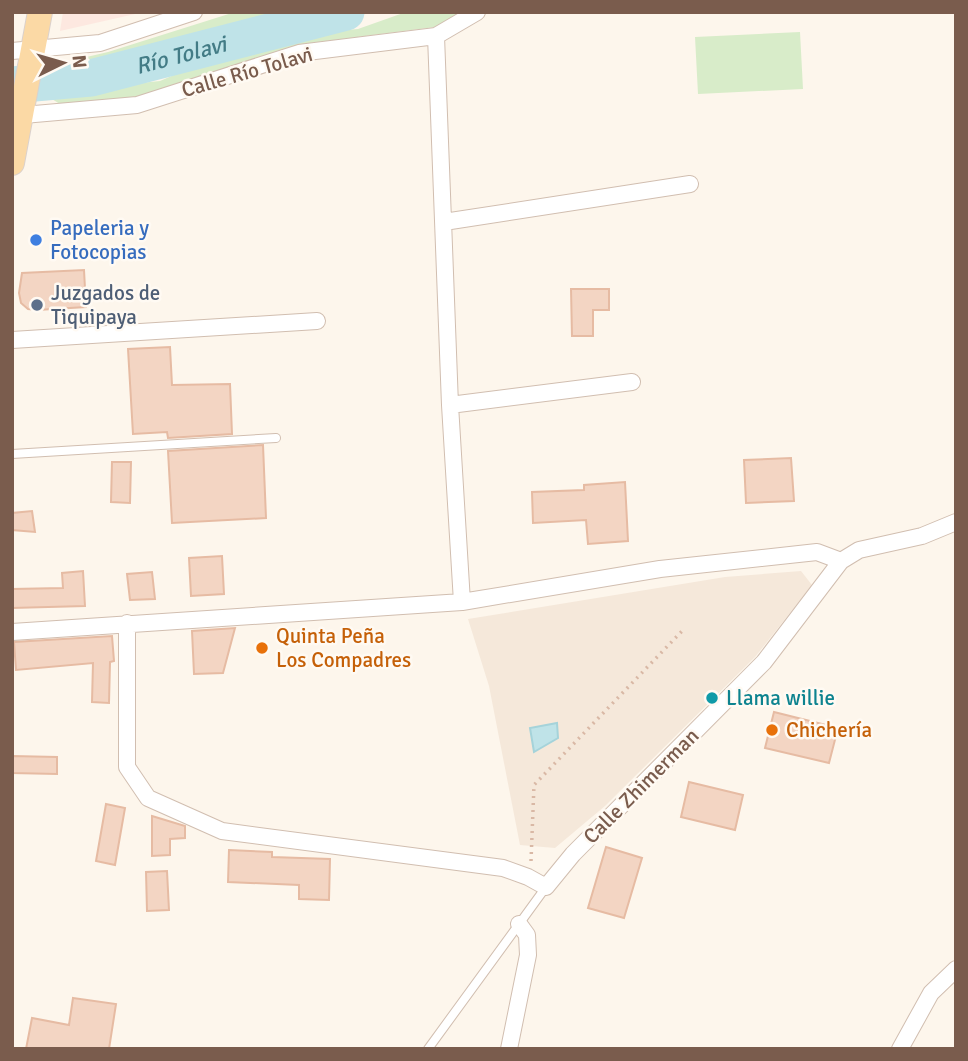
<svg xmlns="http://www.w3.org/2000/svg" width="968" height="1061" viewBox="0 0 968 1061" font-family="Signika,sans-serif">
<rect width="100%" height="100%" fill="#fdf6ec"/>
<!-- residential -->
<path fill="#f5e8da" d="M801,571L812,585L755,657L605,806L555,848L520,845L489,686L468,619L725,577Z"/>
<!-- commercial -->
<path fill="#fde8e0" d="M63,12H144L60,31Z"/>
<!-- green -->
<path fill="#d8ecc9" d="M235,12H307L92,71L48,73L65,62L108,52Z
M406,12H488L435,27L311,43L138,98L60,104L42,93L160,81L225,53L313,33L358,29Z
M800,32L803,89L698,94L695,37Z"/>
<!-- water -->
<path fill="#bfe3e8" stroke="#a5d3da" stroke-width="2" d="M557,723L558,738L534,752L530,728Z"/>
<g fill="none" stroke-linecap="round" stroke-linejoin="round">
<!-- river -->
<path stroke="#bfe3e8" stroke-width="37" id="s1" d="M12,85L91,78L346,12"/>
</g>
<!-- building -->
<path fill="#f3d5c3" stroke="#e6bba3" stroke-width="2" d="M84,270L86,307L37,310L28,309L21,303L19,293L22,273Z
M571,289H609V310H593V336H572Z
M170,347L172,385L230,384L232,434L168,438L167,432L133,434L128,349Z
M263,445L266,518L172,523L168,451Z
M791,458L794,501L746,503L744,460Z
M112,462H131L130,503L111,502Z
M625,482L628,541L588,544L586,520L533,523L532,492L584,490V485Z
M32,511L35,532L12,530V513Z
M222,556L224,594L191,596L189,558Z
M83,571L85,606L12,608V589L63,588L62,573Z
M152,572L155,599L130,600L127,574Z
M235,628L223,673L194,674L192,631Z
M112,636L114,661L110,662L109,703L92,702L93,663L16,670L14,642Z
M774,712L838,728L829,763L765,748Z
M12,756L57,757V774L12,773Z
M689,782L743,795L735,830L681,817Z
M106,804L125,808L115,865L96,861Z
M152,816L185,826V838L170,839V855L152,856Z
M606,847L642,858L624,918L588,908Z
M229,850L272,852V857L330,859L329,900L299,899V885L228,882Z
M167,871L169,910L147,911L146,872Z
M73,998L116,1004L109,1049H26L32,1018L69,1025Z"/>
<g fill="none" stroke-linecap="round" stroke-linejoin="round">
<!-- lane casing -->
<g stroke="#d1beb0" stroke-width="10">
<path id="lane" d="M12,454L276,438
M428,1049L546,887"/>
</g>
<!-- street casing -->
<g stroke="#d1beb0" stroke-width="18">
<path id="street" d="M436,36L450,405L462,602
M12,51L100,43L194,12
M12,116L137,105L299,53L436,36L477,12
M444,222L690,184
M12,340L317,321
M450,405L632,382
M127,623V767L148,798L222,831L503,868L528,877L546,887L573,854L764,662L841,561L859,550L922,536L956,522
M12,632L462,602L660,569L817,552L841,561
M509,1049L528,955L527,935L519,924
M900,1049L931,993L956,969"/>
</g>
<!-- primary casing -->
<g stroke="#dad1cd" stroke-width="26">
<path id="primary" d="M12,163L40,12"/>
</g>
<!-- path -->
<path stroke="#d9b8a5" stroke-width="3.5" stroke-dasharray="2 5" stroke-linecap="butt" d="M531,861L534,785L684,629"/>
<!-- lane -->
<use href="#lane" stroke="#fff" stroke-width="8"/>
<!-- street -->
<use href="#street" stroke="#fff" stroke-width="16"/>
<!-- primary -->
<use href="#primary" stroke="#fbd9a5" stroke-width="24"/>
</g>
<!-- markers -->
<circle fill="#3f7fe0" stroke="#fffaf3" stroke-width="2.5" cx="36" cy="240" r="7"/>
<circle fill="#5c6f8a" stroke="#fffaf3" stroke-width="2.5" cx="37" cy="305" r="7"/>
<g fill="#e8710a" stroke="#fffaf3" stroke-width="2.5">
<circle cx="262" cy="648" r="7"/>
<circle cx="772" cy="730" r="7"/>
</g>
<circle fill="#0f9aa8" stroke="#fffaf3" stroke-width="2.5" cx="712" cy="698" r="7"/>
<g text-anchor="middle" stroke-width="5" stroke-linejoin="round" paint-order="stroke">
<!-- street labels -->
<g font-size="21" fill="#7a5c4d" stroke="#fffaf3">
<text transform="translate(247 72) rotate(-16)" y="7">Calle Río Tolavi</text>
<text transform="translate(641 786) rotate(-45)" y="7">Calle Zhimerman</text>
</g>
<!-- shop labels -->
<g font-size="21" fill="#366cbe" stroke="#fffaf3" text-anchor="start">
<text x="50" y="235">Papeleria y<tspan x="50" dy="24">Fotocopias</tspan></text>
</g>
<!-- service labels -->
<g font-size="21" fill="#4e5e75" stroke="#fffaf3" text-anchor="start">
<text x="51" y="300">Juzgados de<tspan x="51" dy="24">Tiquipaya</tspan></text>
</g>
<!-- food labels -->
<g font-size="21" fill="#c56008" stroke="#fffaf3" text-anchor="start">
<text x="276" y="643">Quinta Peña<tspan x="276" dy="24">Los Compadres</tspan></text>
<text x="786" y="737">Chichería</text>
</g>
<!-- culture labels -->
<g font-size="21" fill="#0d838f" stroke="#fffaf3" text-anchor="start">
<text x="726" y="705">Llama willie</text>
</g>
<!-- water labels -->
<g font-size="23" font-style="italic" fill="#437c86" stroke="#fffaf3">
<text dy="8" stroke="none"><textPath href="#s1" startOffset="172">Río Tolavi</textPath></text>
</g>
</g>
<!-- border -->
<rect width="968" height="1061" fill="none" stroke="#7a5c4d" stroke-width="28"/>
<!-- north arrow -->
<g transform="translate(63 63) rotate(85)" stroke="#fffaf3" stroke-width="5" paint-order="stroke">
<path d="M0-5L12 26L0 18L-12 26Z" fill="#7a5c4d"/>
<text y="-10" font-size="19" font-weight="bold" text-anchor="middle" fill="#7a5c4d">N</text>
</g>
</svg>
